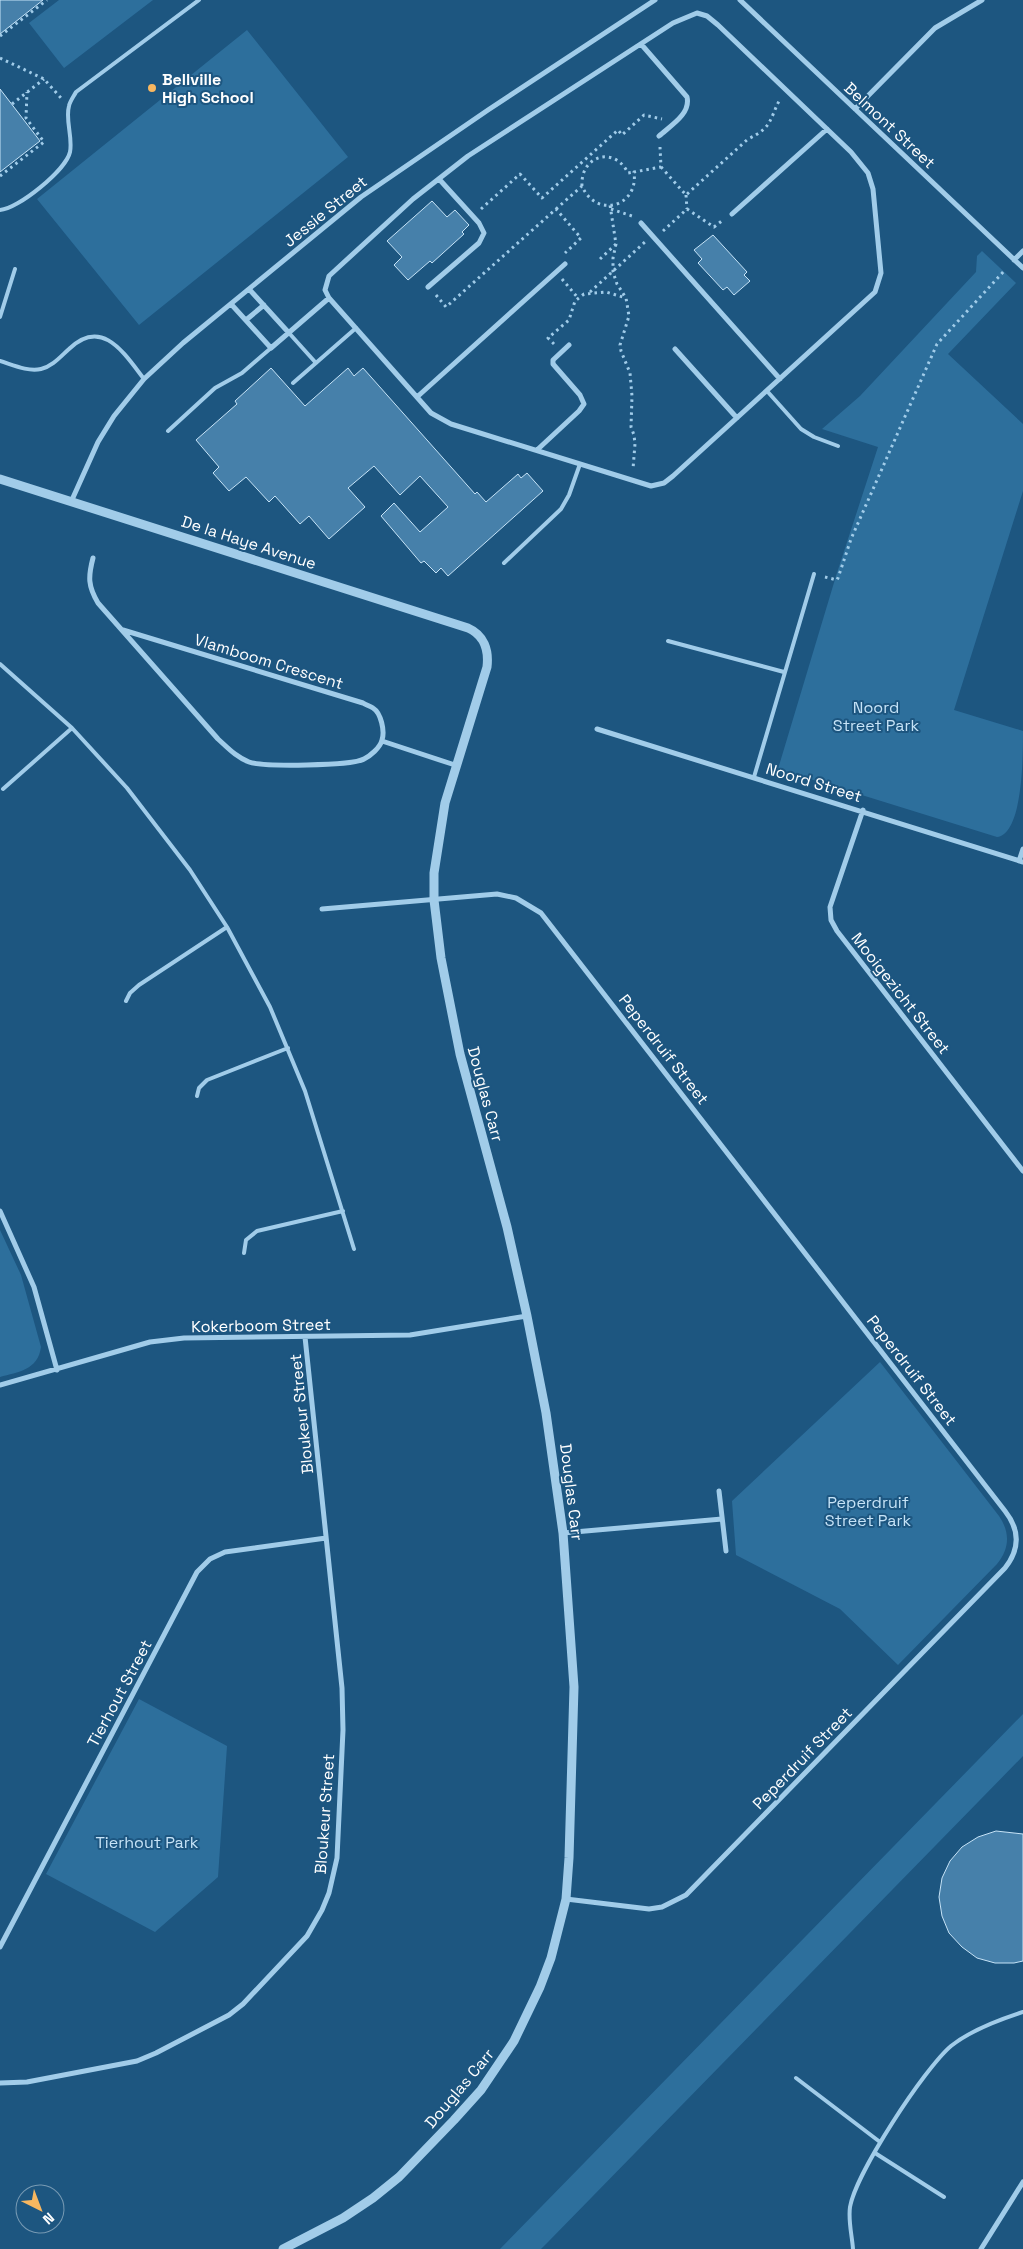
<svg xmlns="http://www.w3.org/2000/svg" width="1023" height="2249" viewBox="0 0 1023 2249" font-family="'Space Grotesk',sans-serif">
<rect width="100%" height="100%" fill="#1d5680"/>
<!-- green -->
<path fill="#2d6f9c" d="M59,0H153L64,68L29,23Z
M247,30L348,157L139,325L37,199Z
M982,251L1016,283L948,354L1023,424V491L954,710L1023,731C1023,756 1023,834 997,837L778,769L836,576L878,447L822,429L860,396L976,272L977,256Z
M0,1230L21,1275L41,1347C38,1370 18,1372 0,1377Z
M880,1362L999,1516C1010,1532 1010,1548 997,1564L898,1665L840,1609L736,1555L732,1501Z
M139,1699L227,1746L218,1877L155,1932L46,1874Z
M1023,1714V1756L549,2241L541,2249H500Z"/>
<!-- building -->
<path fill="#4680aa" stroke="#c6e3f7" d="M0,0H43L0,34Z
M0,89L40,141L0,172Z
M432,201L447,217L455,210L469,225L462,232L464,234L432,263L430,261L408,280L394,265L402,257L387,241Z
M713,235L747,272L744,275L750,281L734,295L727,287L723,290L698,263L702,259L694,250Z
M271,368L305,406L348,368L354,376L363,368L475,494L477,492L486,502L518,474L521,478L527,473L543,491L448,576L441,568L436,573L424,561L421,563L381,516L394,503L420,532L448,507L420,476L400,495L374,466L348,488L365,507L329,539L309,516L300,524L275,496L269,502L246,477L229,491L213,473L219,467L196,440L237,404L235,401Z
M996,1831L1023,1834V1961L1014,1963H995L977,1958L962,1947L949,1933L942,1916L939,1897L942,1878L950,1861L962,1847L978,1837Z"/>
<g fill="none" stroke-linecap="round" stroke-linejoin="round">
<!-- path -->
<path stroke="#a1cce9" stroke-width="3" stroke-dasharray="2.5 4" stroke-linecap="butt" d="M0,36L47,0
M0,58L44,79L61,98
M12,104L44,79
M661,167L686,195L748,139C773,127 769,120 780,99
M0,176L44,142L26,118L27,92
M582,186C580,156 614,145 628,173L634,172
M686,195L687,209
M481,209L520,174L542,198L618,130L622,135L644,115L662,119
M556,209L582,186C596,219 639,207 634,172L661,167L660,147
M611,209L632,216
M663,231L687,209L714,227L723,220
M616,244L613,258V272L617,284L626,298L629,316L620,345L621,351L630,373L632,396L631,427L634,435L635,444L633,469
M600,259L616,244L610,205
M562,279L578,298
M590,292L645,242
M436,295L446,307L556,209L581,238L565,253
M554,344L548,338L569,320L575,301L584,294L606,292L626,298
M825,577L837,580L838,578L851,539L937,344L1005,270"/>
<!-- service -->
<path stroke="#a1cce9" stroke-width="4" d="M0,210C18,209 66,170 70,152C73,137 65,120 69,106C70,101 74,96 76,92L199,0
M0,317L15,269
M289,333L316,363
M0,361C13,365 28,372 41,369C53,366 61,356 69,349C102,317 124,353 144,379
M293,383L356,328
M767,391L801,429L814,437L838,446
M168,431L215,388L242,373L271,348
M504,563L561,509L569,495L580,464
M668,641L784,672
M0,664L72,728L127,788L190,870L227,927L270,1007L305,1091L354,1249
M754,777L814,574
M3,789L72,728
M126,1001L130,993L139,985L227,927
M197,1096L199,1088L207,1080L288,1048
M244,1253L246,1240L257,1231L343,1211
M796,2078L880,2142
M875,2153L944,2197
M853,2249C852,2235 848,2221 850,2207C856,2173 924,2069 951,2046C971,2030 998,2020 1023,2012"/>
<!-- minor -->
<path stroke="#a1cce9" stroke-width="5" d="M740,0L1023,268
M697,13L707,16L718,25L851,152L868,173L873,189L881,273L875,292L673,476L664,483L651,486L451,424L431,413L329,298L325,290L329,276L413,199L468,156L673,23Z
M641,44L687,97C691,114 670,126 659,136
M855,109L935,28L982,0
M732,214L827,129
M641,223L780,379
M1014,260L1023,251
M428,287L479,243L484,233L479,223L439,179
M249,289L289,333
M231,304L271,348L329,298
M246,320L264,305
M675,349L737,418
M417,397L565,264
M537,450L579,411L584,404L580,395L553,364V360L569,345
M71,502L98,442L114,416L144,379L183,343L361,197L488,110L655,0
M93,558C88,577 88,586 98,603L218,739C228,748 236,757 249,762C262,767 352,766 364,759C370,756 380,748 382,740C385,731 381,713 373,708C370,706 366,705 363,703L123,630
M597,729L1023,862
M382,741L455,765
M863,810L830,907L831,920L837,931L1023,1171
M1019,861L1023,849
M322,909L497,894L516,898L541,913L1005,1511C1020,1530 1020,1549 1005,1568L686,1895L662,1907L649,1909L566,1899
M0,1211L34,1287L57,1370
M0,1385L150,1342L184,1338L410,1335L527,1316
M719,1491L726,1551
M563,1533L722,1519
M0,1947L197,1572L210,1559L225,1552L326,1538
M0,2083L27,2082L137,2061L156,2053L229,2015L243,2004L307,1936L322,1910L329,1893L337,1858L343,1730L342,1688L305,1337
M981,2249L1023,2182"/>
<!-- tertiary -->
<path stroke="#a1cce9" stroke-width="9" d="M0,479L468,628C484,635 489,650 487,667L445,803L434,873V900L441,958L460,1054L507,1227L527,1316L546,1413L563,1533L574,1687L569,1858L566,1899L551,1958L540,1987L514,2041L481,2090L454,2120L399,2177L373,2198L343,2218L283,2249"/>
</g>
<!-- markers -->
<circle fill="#f8b760" stroke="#1d5680" stroke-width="2" cx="152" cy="88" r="5"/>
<g text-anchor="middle" stroke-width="4" stroke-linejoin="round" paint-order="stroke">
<!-- poi labels -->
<g font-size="16" font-weight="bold" fill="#fff" stroke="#1d5680" text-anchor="start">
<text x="162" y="85">Bellville<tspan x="162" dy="18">High School</tspan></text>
</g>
<!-- street labels -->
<g font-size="16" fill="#fff" stroke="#1d5680">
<text transform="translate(890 125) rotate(43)" y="6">Belmont Street</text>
<text transform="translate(325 211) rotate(-39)" y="6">Jessie Street</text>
<text transform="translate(249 542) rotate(18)" y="6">De la Haye Avenue</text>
<text transform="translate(269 661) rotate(17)" y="6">Vlamboom Crescent</text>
<text transform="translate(814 782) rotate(17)" y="6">Noord Street</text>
<text transform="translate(901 993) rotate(52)" y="6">Mooigezicht Street</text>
<text transform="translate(664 1049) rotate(52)" y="6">Peperdruif Street</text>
<text transform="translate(486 1094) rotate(75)" y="6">Douglas Carr</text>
<text transform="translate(261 1325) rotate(-1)" y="6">Kokerboom Street</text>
<text transform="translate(912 1370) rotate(52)" y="6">Peperdruif Street</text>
<text transform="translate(301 1414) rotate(-96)" y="6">Bloukeur Street</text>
<text transform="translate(572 1492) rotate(83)" y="6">Douglas Carr</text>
<text transform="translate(119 1693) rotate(-62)" y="6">Tierhout Street</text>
<text transform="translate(802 1758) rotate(-46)" y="6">Peperdruif Street</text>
<text transform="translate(324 1814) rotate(-86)" y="6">Bloukeur Street</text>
<text transform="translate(459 2088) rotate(-50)" y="6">Douglas Carr</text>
</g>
<!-- park labels -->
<g font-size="16" fill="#c6e3f7" stroke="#1d5680">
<text x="876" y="713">Noord<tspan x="876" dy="18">Street Park</tspan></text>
<text x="868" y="1508">Peperdruif<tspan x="868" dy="18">Street Park</tspan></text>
<text x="147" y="1848">Tierhout Park</text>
</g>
</g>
<!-- north arrow -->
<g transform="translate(40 2209) rotate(138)"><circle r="24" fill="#1d5680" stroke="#779ab3"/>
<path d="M0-4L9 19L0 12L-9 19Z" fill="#f8b760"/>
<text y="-8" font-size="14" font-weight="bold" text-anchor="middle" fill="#ffffff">N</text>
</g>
</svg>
